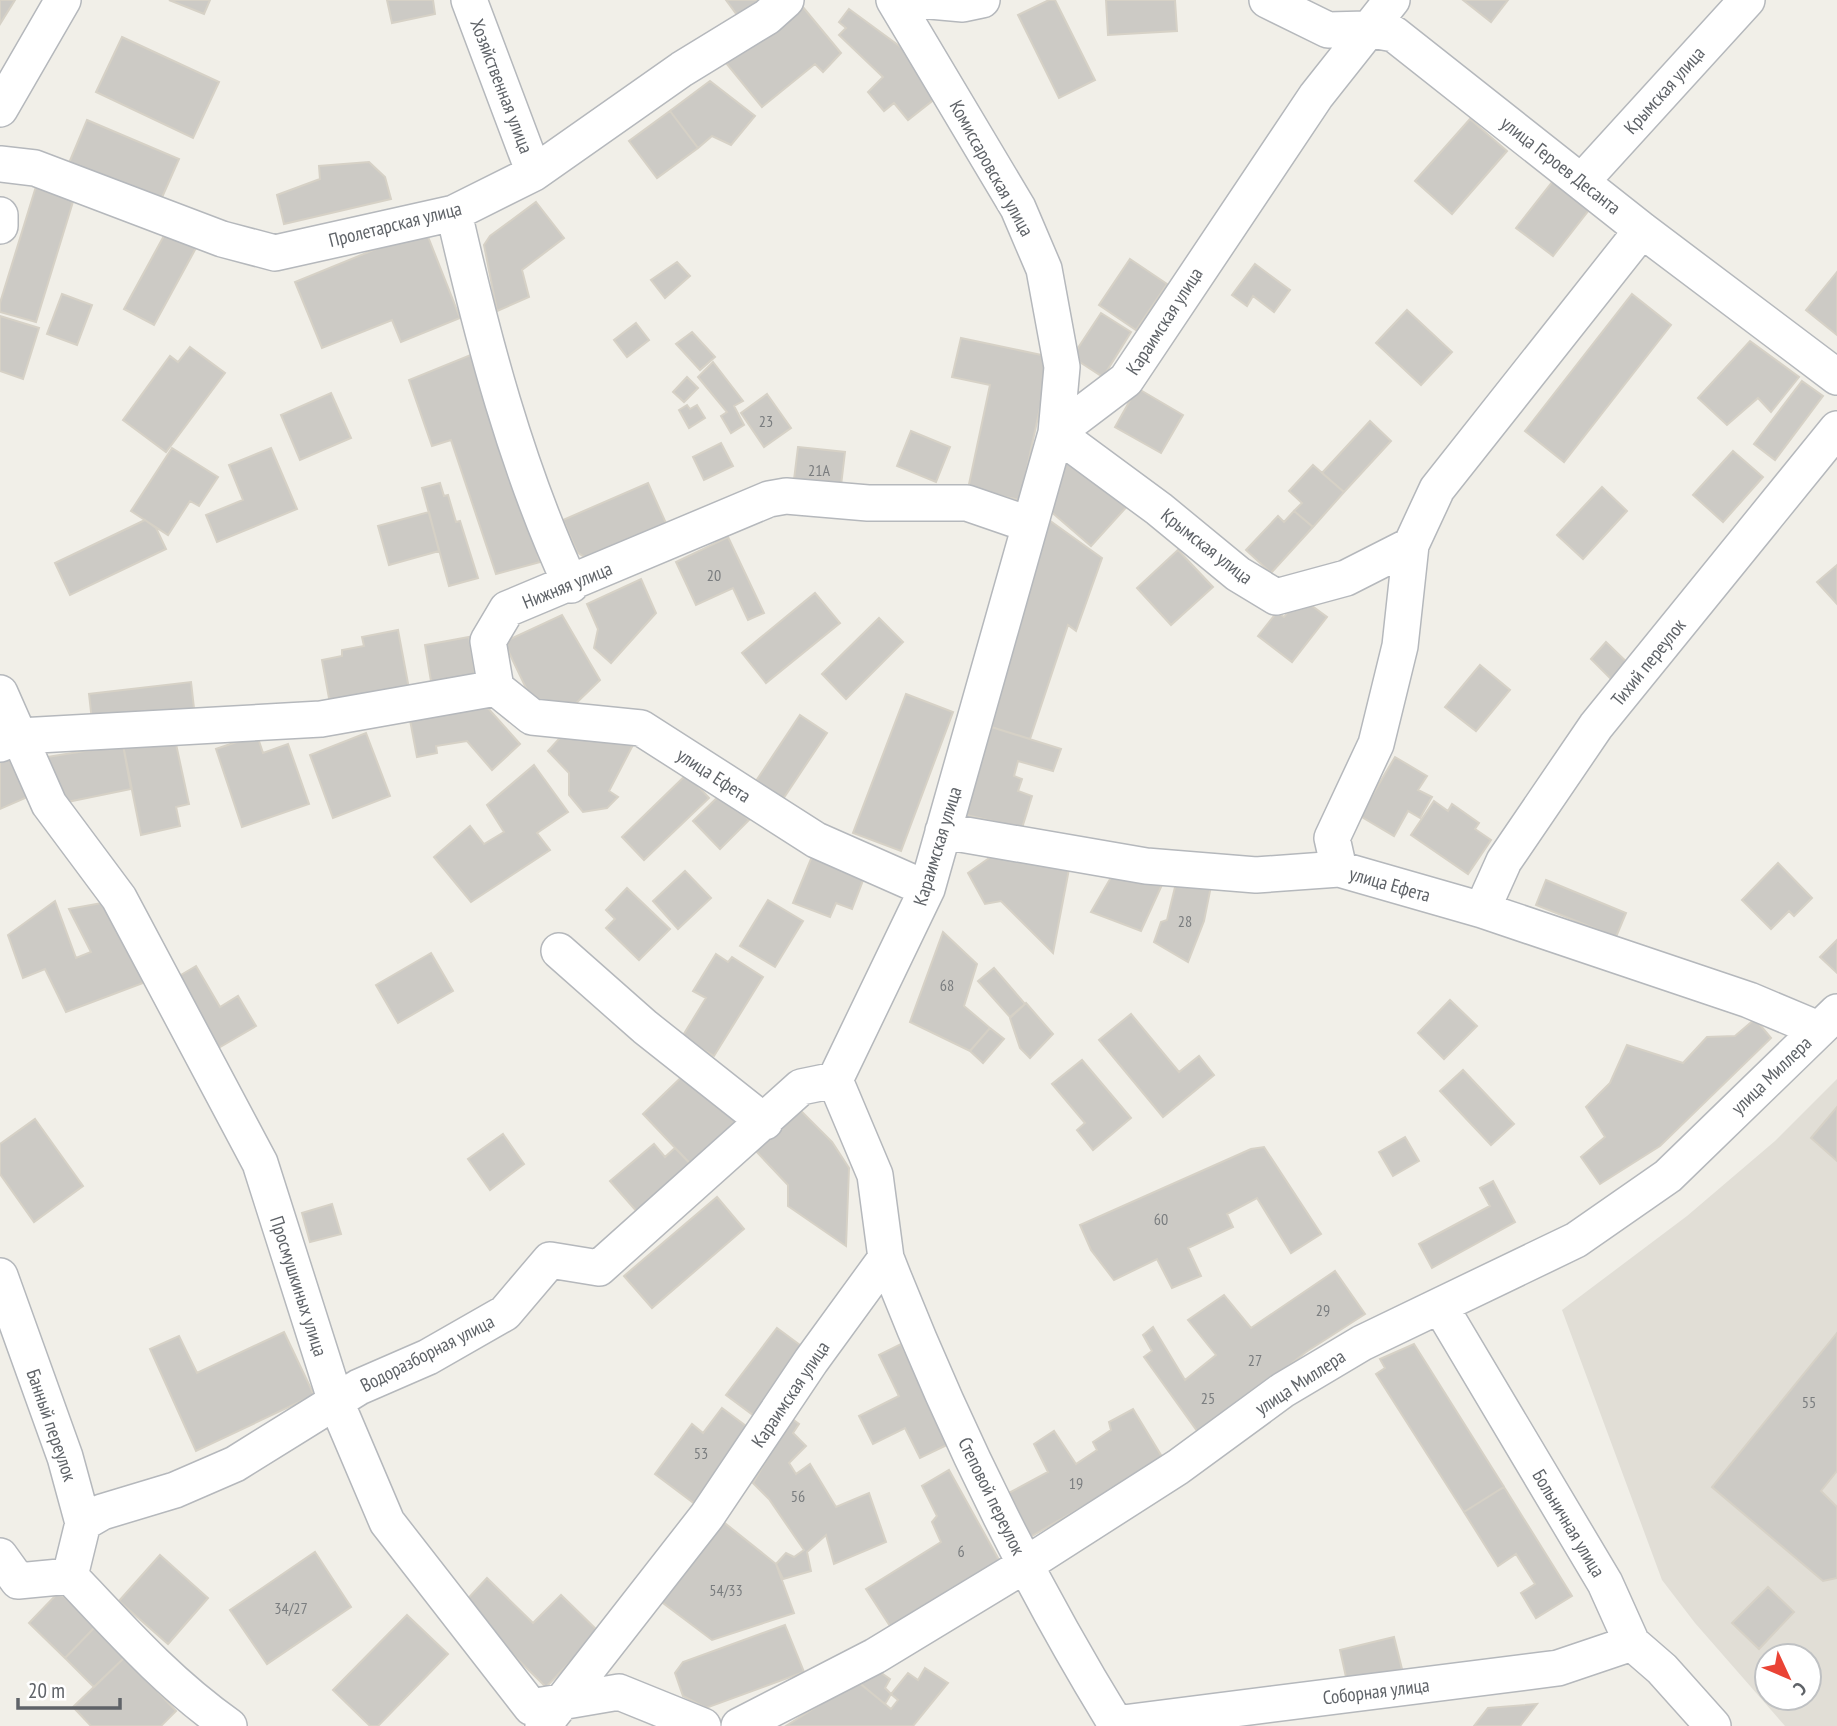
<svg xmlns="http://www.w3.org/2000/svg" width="1837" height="1726" viewBox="0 0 1837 1726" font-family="'PT Sans Narrow',sans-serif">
<rect width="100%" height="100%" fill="#f1efe8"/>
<!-- education -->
<path fill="#e1ded6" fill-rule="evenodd" d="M1837,1079V1726H1785L1695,1623L1662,1580L1562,1310L1687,1216L1775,1141ZM1767,1656H1809V1698H1767Z"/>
<!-- building -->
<path fill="#cccac5" stroke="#d6d1c6" stroke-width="2" d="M0,0H15L0,24Z
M169,0H210L204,14Z
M387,0H433L435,14L392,23Z
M726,0H767L740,19Z
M1049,0H1055L1095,80L1059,98L1018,15Z
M1106,0H1175L1177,31L1108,35Z
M1463,0H1508L1491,22Z
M802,6L841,53L823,72L815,64L762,107L726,63Z
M849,9L902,48L941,94L908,120L894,103L884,111L868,92L883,77L839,35L846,28L839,22Z
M122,37L219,82L193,138L96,92Z
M710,81L755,116L731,145L712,136L698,148L670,111Z
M670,111L698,148L657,178L629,141Z
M1470,119L1507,151L1452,214L1415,181Z
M87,120L179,159L160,202L69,163Z
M369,162L385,177L391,199L284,224L277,195L320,179L319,166Z
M38,180L76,192L36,322L0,312V303Z
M1553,181L1589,210L1553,256L1516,228Z
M536,202L564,238L522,270L529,297L497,311L484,245L490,236Z
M425,229L460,318L401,342L392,320L322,348L295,282Z
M166,232L196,248L154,325L124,309Z
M1130,259L1167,284L1136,330L1099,305Z
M677,262L690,276L665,298L651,280Z
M1255,264L1290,290L1274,312L1253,296L1247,306L1232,295Z
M1837,272V335L1806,310Z
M62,294L92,305L77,345L47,334Z
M1632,294L1671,325L1564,462L1525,431Z
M1407,310L1452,352L1421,385L1376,343Z
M1101,313L1131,332L1103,377L1072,357Z
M0,316L39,328L23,379L0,371Z
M636,323L649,340L627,357L614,340Z
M692,332L715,357L700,370L676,344Z
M961,338L1051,357L1020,500L968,489L990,385L952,377Z
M1750,341L1799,377L1771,412L1758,398L1727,425L1698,398Z
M190,347L225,373L166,452L123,420L170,356L178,362Z
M473,354L540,562L496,574L451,440L432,446L409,380Z
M713,362L743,401L734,406L744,425L731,433L721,416L727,412L698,377Z
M687,377L698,388L684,402L673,392Z
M1802,381L1823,396L1775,460L1754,444Z
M1137,388L1183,415L1161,453L1115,427Z
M331,393L351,438L300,460L281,415Z
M767,394L791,428L764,447L741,413Z
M687,405L690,409L697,405L705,418L689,428L679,410Z
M1370,421L1391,441L1344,492L1322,473Z
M911,431L950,447L936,482L897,466Z
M721,443L733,466L704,480L693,457Z
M798,447L845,452L840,494L793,488Z
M172,448L218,477L199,506L190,501L168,535L131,511Z
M271,448L297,509L217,542L206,515L243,500L229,465Z
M1733,451L1763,477L1723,522L1693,495Z
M1074,460L1131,502L1091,546L1049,510L1062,465Z
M1313,465L1344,492L1313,527L1294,511L1302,503L1289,491Z
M440,483L444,496L448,495L456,522L460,521L478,578L449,586L422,488Z
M648,483L669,530L593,563L577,552L563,520Z
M1602,487L1627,511L1583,559L1557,535Z
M1294,511L1313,527L1271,573L1246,550L1278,516L1284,522Z
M429,512L439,551L389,565L378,526Z
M145,520L156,528L166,549L70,595L55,563Z
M1049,520L1102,558L1076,631L1068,625L1030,739L985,725Z
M728,537L764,613L748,620L733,588L696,605L676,562Z
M1178,550L1213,587L1171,625L1137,588Z
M1837,565V604L1817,582Z
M641,579L656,613L611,663L594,648L598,629L587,604Z
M815,593L840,623L766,683L742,653Z
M1300,597L1327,617L1292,662L1258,636L1277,612L1284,617Z
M562,615L600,680L567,712L537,711L504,642Z
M879,618L903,642L846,699L822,674Z
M398,630L410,694L331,709L322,660L342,656V650L364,646L362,637Z
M469,637L476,680L432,687L425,645Z
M1606,642L1635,670L1619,687L1591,659Z
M1480,665L1510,690L1476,731L1445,707Z
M191,682L195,717L93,730L89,694Z
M906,694L953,712L901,851L853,833Z
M486,706L520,744L492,770L467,741L436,746L437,753L417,757L410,720Z
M800,715L827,733L781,802L754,784Z
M985,725L1061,749L1053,771L1018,761L1014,776L1022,779L1018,791L1032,796L1022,828L962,814Z
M566,731L634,743L609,791L618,797L607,808L583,812L569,795V773L548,751Z
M366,733L390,796L333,818L310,755Z
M257,735L263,753L288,744L309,804L242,827L216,749Z
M176,744L189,804L176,807L180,826L141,835L123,745Z
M123,745L131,789L67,802L47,757Z
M11,748L32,795L0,809V753Z
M1395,757L1427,776L1418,790L1432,797L1420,818L1408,811L1394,836L1360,816Z
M534,765L568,812L537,833L550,850L471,902L434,857L470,826L484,844L504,832L487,805Z
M687,774L709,798L644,860L622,837Z
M722,793L749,820L720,849L693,821Z
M1434,801L1448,811L1452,804L1479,823L1475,829L1491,840L1468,874L1411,835Z
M815,849L867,870L852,909L836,903L830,917L793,903Z
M992,856L1069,869L1053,953L1001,901L985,904L968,873Z
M1778,863L1812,898L1794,916L1789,911L1771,929L1742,900Z
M1117,867L1166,876L1141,931L1091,912Z
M685,871L711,898L678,929L653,901Z
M1177,879L1211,886L1204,921L1188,962L1154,942L1161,922L1167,920Z
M1546,880L1626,913L1616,937L1536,905Z
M627,888L670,929L639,960L606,928L615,919L606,910Z
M768,900L803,921L775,967L740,946Z
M55,901L76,958L91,952L69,909L112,901L151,980L66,1012L45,969L23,978L8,935Z
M943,932L977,964L964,1006L990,1028L970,1051L910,1022Z
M1837,940V973L1820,957Z
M431,953L453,991L398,1023L376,985Z
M716,954L728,962L732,957L763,977L714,1056L682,1037L706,998L693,991Z
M196,966L220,1007L238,996L256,1026L210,1053L169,982Z
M994,968L1025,1004L1010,1017L978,981Z
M1450,1000L1477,1026L1444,1059L1418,1033Z
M1026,1003L1053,1034L1030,1058L1020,1048L1010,1018Z
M1131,1014L1179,1072L1199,1056L1214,1075L1163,1117L1099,1040Z
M1755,1019L1771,1038L1660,1146L1600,1184L1581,1157L1605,1137L1586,1107L1610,1083L1627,1045L1683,1063L1707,1037L1735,1036Z
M990,1028L1004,1039L983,1063L970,1051Z
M1082,1060L1131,1118L1093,1150L1077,1130L1085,1123L1052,1084Z
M691,1068L749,1128L700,1174L643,1114Z
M1463,1070L1514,1124L1491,1145L1440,1091Z
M797,1107L832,1142L849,1168L846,1246L788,1206V1185L754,1149Z
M1837,1107V1161L1811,1138Z
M35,1119L83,1186L34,1222L0,1174V1144Z
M503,1134L524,1164L490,1190L468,1159Z
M1405,1137L1419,1161L1393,1176L1379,1152Z
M654,1144L665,1157L675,1148L700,1174L646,1222L610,1181Z
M1264,1147L1321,1234L1291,1253L1257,1198L1227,1214L1233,1227L1188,1248L1201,1276L1172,1288L1157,1259L1114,1280L1091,1250L1080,1225L1251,1149Z
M1493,1181L1515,1222L1432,1268L1419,1244L1490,1206L1480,1188Z
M717,1197L744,1229L652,1308L624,1276Z
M332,1204L341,1234L310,1242L302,1213Z
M1335,1271L1365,1314L1306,1352L1200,1435L1144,1357L1152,1351L1143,1335L1153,1327L1185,1380L1216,1355L1188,1320L1224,1295L1251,1328Z
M777,1328L808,1351L757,1418L726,1395Z
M284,1332L314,1395L196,1451L150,1349L179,1336L197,1373Z
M1837,1333V1471L1821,1491L1837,1507V1578L1823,1581L1712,1487Z
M901,1344L951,1443L920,1458L905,1428L873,1444L859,1416L899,1396L879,1355Z
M1414,1344L1504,1487L1464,1512L1376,1374L1385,1368L1380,1359Z
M722,1408L750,1429L695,1504L655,1474L692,1424L703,1433Z
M1133,1409L1164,1460L1030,1537L1007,1494L1048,1472L1034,1444L1054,1431L1076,1464L1097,1450L1093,1442L1111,1430L1109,1422Z
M791,1418L799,1424L793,1433L806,1446L789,1463L796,1474L810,1464L836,1507L869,1493L886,1542L834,1564L826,1535L807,1552L811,1571L783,1579L776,1564L786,1553L794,1557L804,1550L769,1499L753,1483Z
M949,1470L999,1560L892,1629L866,1589L941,1542L932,1522L937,1516L922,1486Z
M1504,1487L1572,1596L1536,1618L1521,1593L1535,1584L1516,1554L1498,1566L1464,1512Z
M721,1520L776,1564L794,1613L712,1640L659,1600Z
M315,1552L351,1607L267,1664L230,1610Z
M160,1555L208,1598L168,1644L119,1601Z
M487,1578L533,1623L561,1595L599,1632L546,1687L462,1605Z
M1768,1587L1794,1612L1759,1649L1732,1623Z
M59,1592L96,1626L65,1658L29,1623Z
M407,1615L448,1654L378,1726H370L333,1690Z
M785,1625L804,1672L706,1708L683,1696L675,1673L683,1662Z
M96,1626L125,1657L94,1687L65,1658Z
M1394,1637L1403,1673L1348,1686L1340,1650Z
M125,1657L176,1711L161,1726H91L73,1707Z
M925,1668L948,1683L913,1726H786L857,1681L891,1709L898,1700L891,1694L908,1673L918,1680Z
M880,1672L890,1679L885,1688L891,1694L885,1704L857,1681Z
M1537,1704L1520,1726H1474L1488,1708Z"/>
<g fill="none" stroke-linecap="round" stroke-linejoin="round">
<!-- minor casing -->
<g stroke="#b5b8bc" stroke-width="38">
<path id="minor" d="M469,0L534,173
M919,0L963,4L982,0
M1267,0L1328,30L1367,29L1394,34L1642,230L1837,377
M0,109L63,0
M0,164L35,168L222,239L275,253L454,213L534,173L682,69L767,17L786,0
M1582,181L1747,0
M454,213C483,340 516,466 571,585
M0,215V226
M1056,433L1126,380L1316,96L1392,0
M1056,433L1159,509L1238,574L1276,597L1346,578L1411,545
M496,688L488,641L507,609L769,499L786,496L868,503H967L1028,524
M496,688L532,717L641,728L816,840L927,889
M0,693L49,804L119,898L260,1163L336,1402L387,1522L531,1707L619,1692L703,1726
M0,744L20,736L321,719L496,688
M943,831L1146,866L1256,875L1339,869L1482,910L1749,1000L1818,1029
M1339,869L1332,838L1376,744L1400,646L1411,545L1437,489L1642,230
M1482,910L1504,861L1596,726L1837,429
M559,951L645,1027L765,1122
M886,1258C949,1419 1026,1578 1117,1726
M0,1276L65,1457L83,1523L70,1576
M1440,1306L1605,1583L1632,1643L1662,1669L1713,1726
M83,1523L102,1512L175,1490L235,1464L359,1387L428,1357L505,1313L550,1260L599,1268L801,1087L835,1080
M0,1556L18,1581L70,1576C120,1629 169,1684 229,1726
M1115,1724L1558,1668L1632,1643
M543,1726L707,1516L811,1361L886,1258L875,1175L835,1080L927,889L1056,433L1062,367L1044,269L1018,208L894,0
M739,1726L875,1656L1025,1565L1178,1467L1283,1390L1362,1343L1576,1240L1668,1176L1837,1012"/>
</g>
<!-- minor -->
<use href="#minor" stroke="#fff" stroke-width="35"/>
</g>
<g text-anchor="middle" stroke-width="7" stroke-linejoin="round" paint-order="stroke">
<!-- number labels -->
<g font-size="16" fill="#7a7d7f">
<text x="766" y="427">23</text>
<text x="819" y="476">21А</text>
<text x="714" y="581">20</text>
<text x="1185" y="927">28</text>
<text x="947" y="991">68</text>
<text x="1161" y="1225">60</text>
<text x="1323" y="1316">29</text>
<text x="1255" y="1366">27</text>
<text x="1208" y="1404">25</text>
<text x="1809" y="1408">55</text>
<text x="701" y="1459">53</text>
<text x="1076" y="1489">19</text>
<text x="798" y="1502">56</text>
<text x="961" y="1557">6</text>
<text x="726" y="1596">54/33</text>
<text x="291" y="1614">34/27</text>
</g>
<!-- street labels -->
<g font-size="19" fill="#5f6368" stroke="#fff">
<text transform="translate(502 86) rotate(69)" y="7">Хозяйственная улица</text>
<text transform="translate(1664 90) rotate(-48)" y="7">Крымская улица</text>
<text transform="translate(1561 165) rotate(38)" y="7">улица Героев Десанта</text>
<text transform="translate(992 168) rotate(61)" y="7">Комиссаровская улица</text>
<text transform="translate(395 224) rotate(-14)" y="7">Пролетарская улица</text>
<text transform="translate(1164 321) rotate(-57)" y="7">Караимская улица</text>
<text transform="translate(1207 546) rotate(38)" y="7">Крымская улица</text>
<text transform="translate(567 585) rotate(-22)" y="7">Нижняя улица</text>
<text transform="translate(1648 662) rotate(-51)" y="7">Тихий переулок</text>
<text transform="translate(714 775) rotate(33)" y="7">улица Ефета</text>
<text transform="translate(937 846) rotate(-73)" y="7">Караимская улица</text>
<text transform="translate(1390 884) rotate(16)" y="7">улица Ефета</text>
<text transform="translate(1771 1075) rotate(-44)" y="7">улица Миллера</text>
<text transform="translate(299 1286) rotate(72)" y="7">Просмушкиных улица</text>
<text transform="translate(427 1353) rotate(-27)" y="7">Водоразборная улица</text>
<text transform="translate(1300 1382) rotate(-33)" y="7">улица Миллера</text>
<text transform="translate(790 1394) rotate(-56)" y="7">Караимская улица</text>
<text transform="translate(52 1425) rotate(71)" y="7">Банный переулок</text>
<text transform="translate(992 1496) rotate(64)" y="7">Степовой переулок</text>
<text transform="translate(1569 1523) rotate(59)" y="7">Больничная улица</text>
<text transform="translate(1376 1691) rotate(-7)" y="7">Соборная улица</text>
</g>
</g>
<!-- north arrow -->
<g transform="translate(1788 1677) rotate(134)"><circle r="33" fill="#ffffff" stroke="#bfc1c3" stroke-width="2"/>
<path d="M0-5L12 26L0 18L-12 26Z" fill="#ea4335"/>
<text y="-10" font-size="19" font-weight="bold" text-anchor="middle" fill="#5f6368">С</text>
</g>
<!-- scale -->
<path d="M18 1698v10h102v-10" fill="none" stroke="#5f6368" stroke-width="3.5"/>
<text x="28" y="1698" font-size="21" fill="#5f6368" stroke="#ffffff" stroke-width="5" paint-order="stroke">20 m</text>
</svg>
